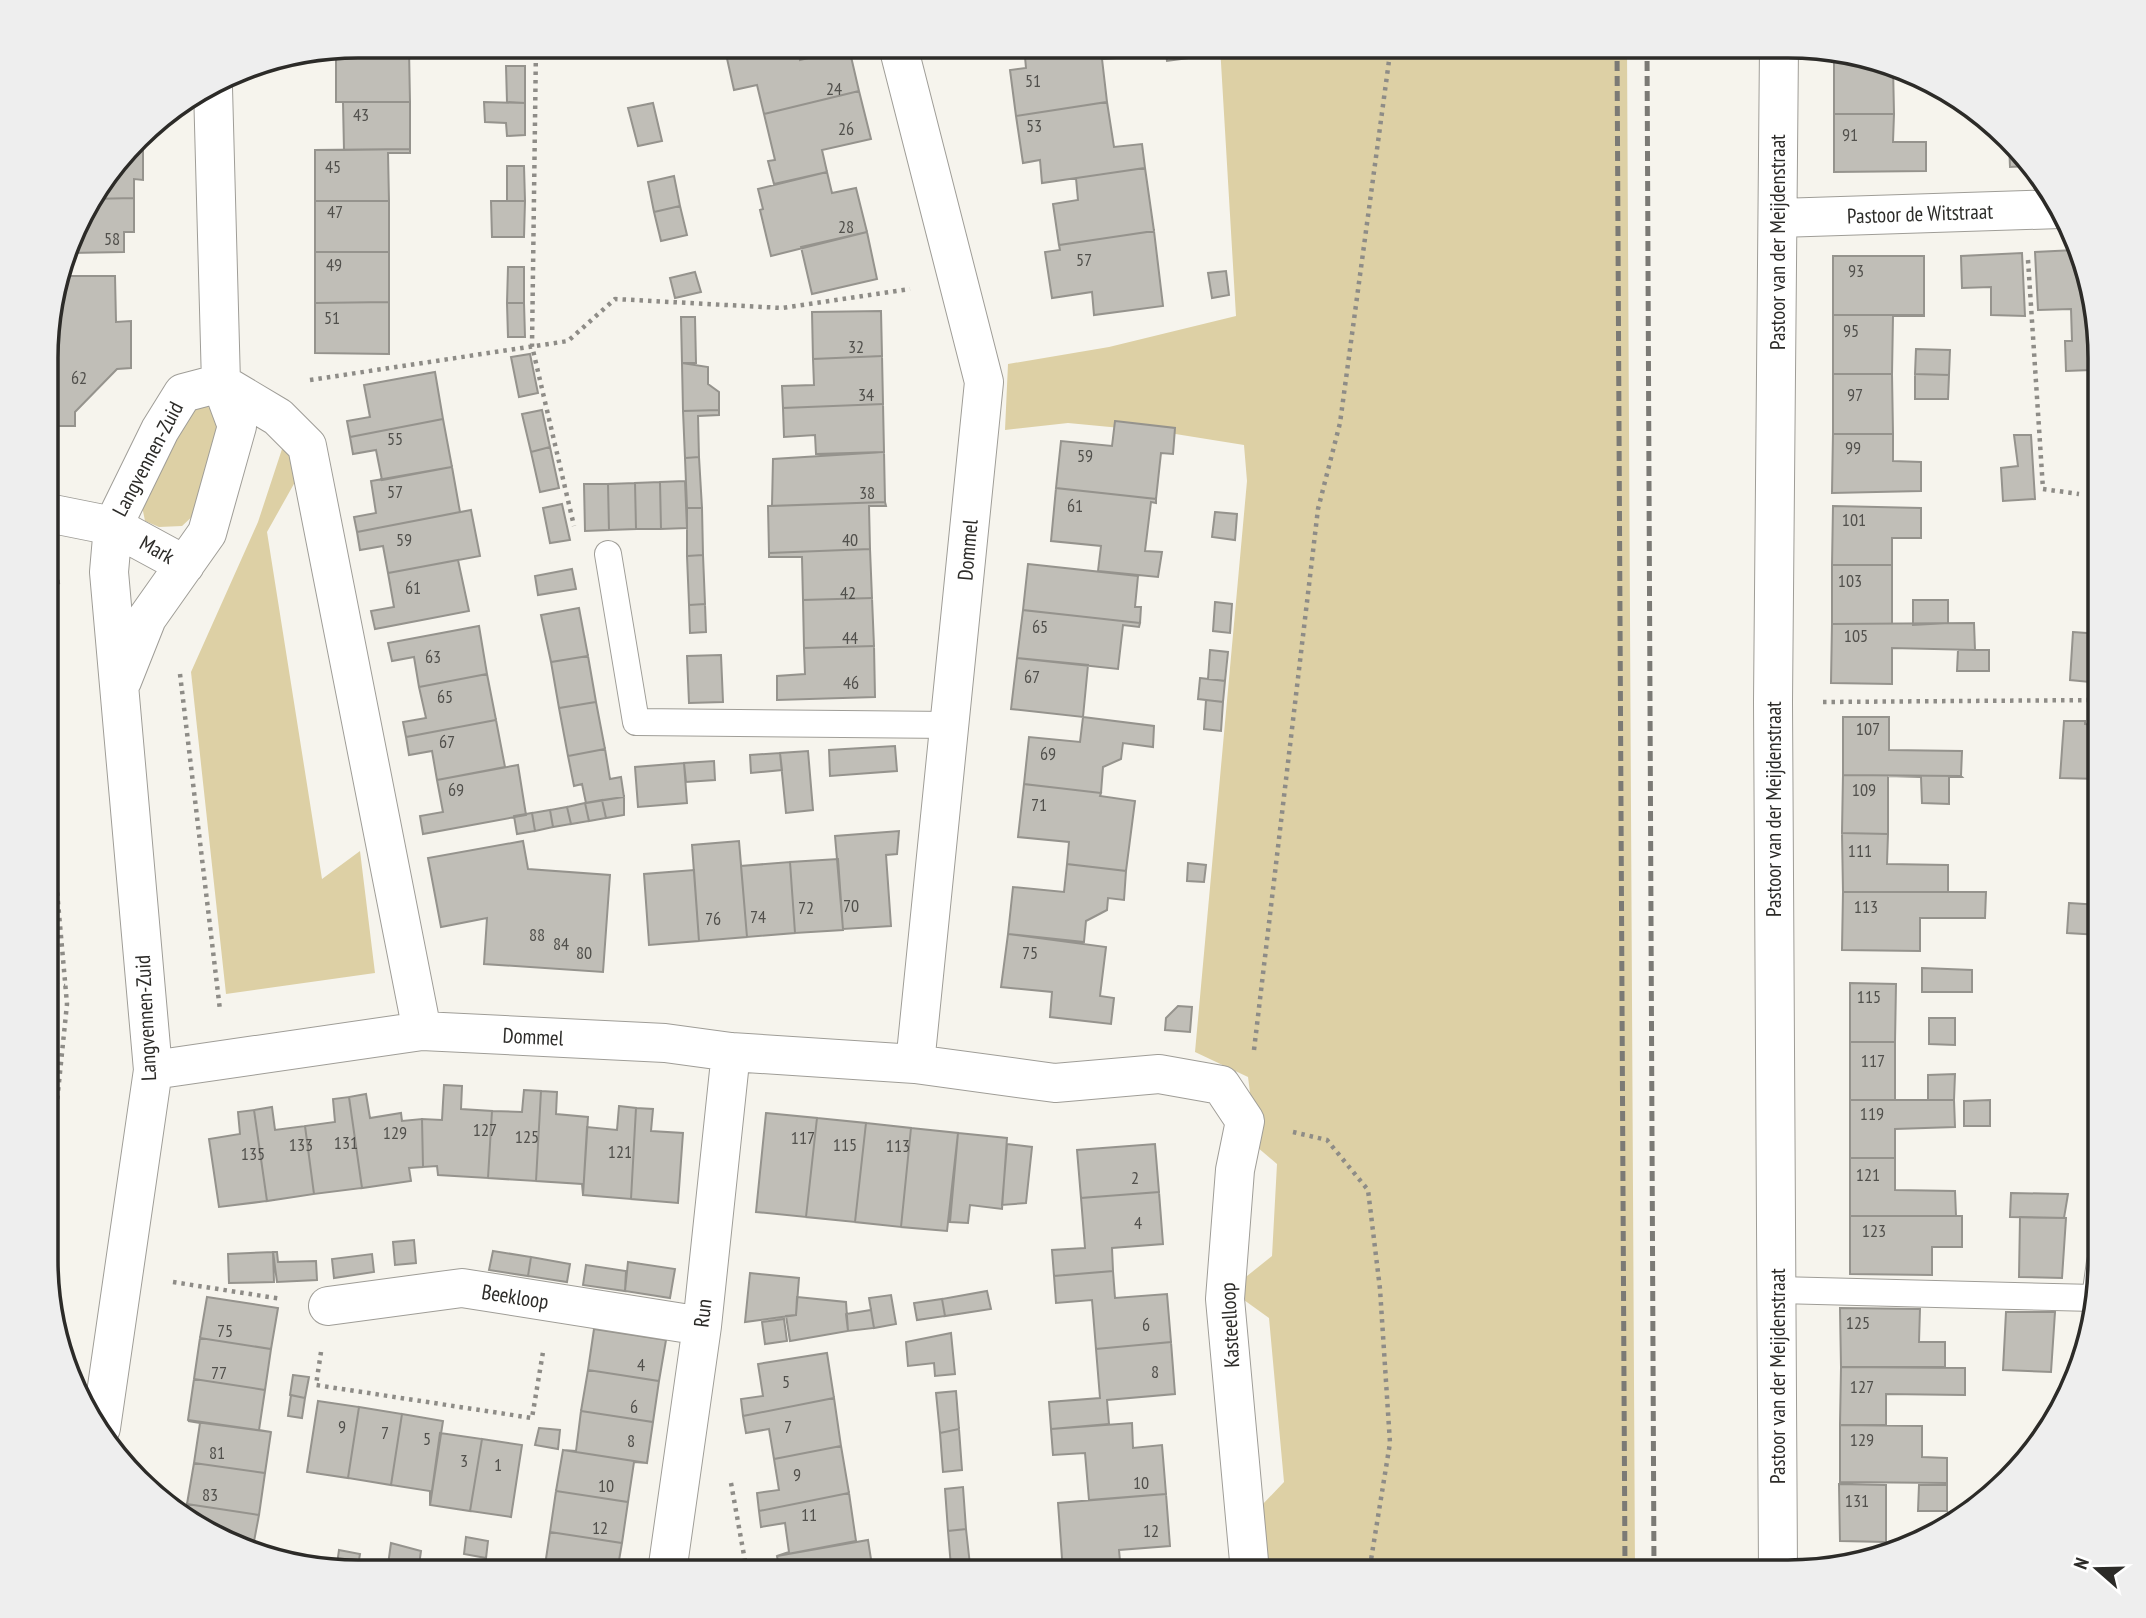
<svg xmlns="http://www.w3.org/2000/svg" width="2146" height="1618" viewBox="0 0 2146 1618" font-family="'PT Sans Narrow',sans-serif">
<rect width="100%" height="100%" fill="#f6f4ed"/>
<!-- green -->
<path fill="#ddd0a5" d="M1220,46H1627L1635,1572H1267L1262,1505L1284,1482L1269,1318L1244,1300L1242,1280L1272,1256L1277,1164L1257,1147L1248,1077L1195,1052L1247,481L1244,445L1163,432L1068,423L1005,430L1008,364L1109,347L1236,316Z
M203,406L216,409L219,419L197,512L182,526L159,527L145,521L141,501L187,413Z
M284,443L299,450L295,482L267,532L322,879L360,851L375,973L226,994L191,672L258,522Z"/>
<!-- building -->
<path fill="#c0beb7" stroke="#95938d" stroke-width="2" d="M358,46H409V50L336,51Z
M498,46H525V49H498Z
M724,46H760L726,54Z
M760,46H797L800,60L849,48L859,91L764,114L757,85L734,90L726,54Z
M1024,46H1113L1115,58L1102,59L1107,102L1016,116L1010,70L1026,68Z
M1165,46H1196L1197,57L1167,61Z
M409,50L410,102H336V51Z
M1834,54L1893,66L1894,114H1834Z
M506,66H525V103L507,102Z
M859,91L871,139L822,150L827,172L774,184L768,161L775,160L764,114Z
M343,102H410V149L344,150Z
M484,102L525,103V135L507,136L506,123L485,122Z
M1107,102L1114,147L1142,144L1145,168L1042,183L1040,160L1023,163L1016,116Z
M653,103L662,141L638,146L628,108Z
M1834,114H1894L1893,142H1926V171L1834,172Z
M2009,143L2027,166L2010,167Z
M135,144H143V180L134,179V198L90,199Z
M410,149V153H388L389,201H315V150Z
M507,166H524L525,201H491H507Z
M1145,168L1154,231L1059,245L1053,204L1078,200L1076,178Z
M827,172L832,193L856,188L867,232L771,256L760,210L763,209L758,189Z
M674,176L680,206L654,212L648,182Z
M134,198V232H124V252L70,253L90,199Z
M315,201H389V252H315Z
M491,201H525L524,237H492Z
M680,206L687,235L661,241L654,212Z
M1154,231L1163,306L1094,315L1092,292L1052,298L1045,252L1060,250L1059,245Z
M867,232L877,279L812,294L801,247Z
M2075,250L2096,340L2091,341V370L2066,371L2065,341H2072L2071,309L2038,310L2035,252Z
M315,252H389V302L315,303Z
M2022,253L2025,316L1991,315V287L1962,288L1961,256Z
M1833,256H1924V315H1833Z
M508,267H524V303H507Z
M1226,271L1229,295L1212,298L1208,273Z
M695,272L701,292L675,298L670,278Z
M62,276H115L116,322L131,321V368L117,369L75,412V426H48V317Z
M389,302V354L315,353V303Z
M507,303H524L525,337H508Z
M881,311L882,356L813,359L812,312Z
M1833,315H1924V316H1893L1892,374H1833Z
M681,317H695L696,363H682Z
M2096,340L2100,370H2091V341Z
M1916,349L1950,350L1949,375L1915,374Z
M530,354L538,393L519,397L511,357Z
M882,356L883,404L783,408L782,386L814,385L813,359Z
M682,363L708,367V384L719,392V410L683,411Z
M435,372L443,419L350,437L347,421L370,417L364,385Z
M1833,374H1892L1893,434H1833Z
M1915,374L1949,375L1948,399H1915Z
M883,404L884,452L816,454L815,435L784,437L783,408Z
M542,410L550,447L531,452L522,414Z
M719,410V415L698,416L699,457L685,458L683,411Z
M443,419L452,467L382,480L376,450L353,454L350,437Z
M1115,421L1175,428L1173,454L1161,453L1156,499L1056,488L1061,441L1112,446Z
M1833,434H1893V461L1921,462V491L1832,493Z
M2014,435H2031L2035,499L2003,501L2001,468L2018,466Z
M550,447L559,488L540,492L531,452Z
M884,452L885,502L772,506L773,459Z
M699,457L702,508H687L685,458Z
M452,467L460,512L357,532L354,517L376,513L371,481Z
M685,481L687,528L661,529L660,482Z
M660,482L661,529H636L635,483Z
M635,483L636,529L609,530L608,484Z
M584,484H608L609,530L585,531Z
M1056,488L1156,499V503L1151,502L1145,551L1162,552L1158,577L1098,571L1101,546L1051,541Z
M885,502L886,506H869L870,549L769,553L768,506Z
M562,504L570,540L550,543L543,508Z
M1833,506L1921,508V538H1892V565H1832Z
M687,508H702L703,555L687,556Z
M471,510L480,556L388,573L383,546L360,550L357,532Z
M1215,512L1237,514L1235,540L1212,537Z
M870,549L872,598L803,600L802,557H769V553Z
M703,555L705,604L689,605L687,556Z
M458,560L469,611L375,629L371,611L394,607L388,573Z
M1028,564L1138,576L1135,607H1141L1140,623L1023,610Z
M1832,565H1892V624H1832Z
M572,569L576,589L538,595L535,576Z
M872,598L874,646L804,648L803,600Z
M1913,600H1948V623L1913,625Z
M1215,602L1232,604L1230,633L1213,631Z
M705,604L706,632L690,633L689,605Z
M579,608L588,656L551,662L541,615Z
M1023,610L1140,623L1139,627L1123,625L1118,669L1017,658Z
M1974,623L1975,650L1892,648V684L1831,683L1832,624Z
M479,626L487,674L419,687L414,657L392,661L388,643Z
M2073,632L2100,634V683L2070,680Z
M874,646L875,697L777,700V676L805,674L804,648Z
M1210,650L1228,652L1225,681L1208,679Z
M1958,650H1989V671H1957Z
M721,655L723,702L689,703L687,656Z
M588,656L596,702L559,708L551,662Z
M1017,658L1088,665L1083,717L1011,709Z
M487,674L496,720L406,737L403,722L426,718L419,687Z
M1200,678L1225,681L1223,702L1198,699Z
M1206,700L1223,702L1221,731L1204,729Z
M596,702L605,749L568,756L559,708Z
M1083,717L1154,726L1153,747L1123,743L1121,759L1103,767L1101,793L1024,784L1029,737L1080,742Z
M1843,717H1889V750L1962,751L1961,776L1843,775Z
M496,720L505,767L437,780L432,751L409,755L406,737Z
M2064,721H2085V724L2100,725V779L2060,778Z
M895,746L897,771L830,776L829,750Z
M605,749L610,779L621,777L624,797L586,803L582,784L574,786L568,756Z
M808,751L813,810L786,813L780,753Z
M780,753L782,770L751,773L750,755Z
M714,761L715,780L686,782L684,763Z
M684,763L687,803L638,807L635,767Z
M518,765L526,815L423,834L420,816L443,812L437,780Z
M1843,775L1961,776L1962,777H1949V804L1922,803L1921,777L1888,776V834L1842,833Z
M1024,784L1101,793L1100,796L1135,801L1126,871L1067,864L1069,842L1018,837Z
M624,797V815L606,818L602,800Z
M602,800L606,818L589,821L585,803Z
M585,803L589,821L571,824L567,807Z
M567,807L571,824L553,827L550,810Z
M550,810L553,827L535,831L532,813Z
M532,813L535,831L517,834L514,816Z
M899,831L897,854L886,855L891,926L843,929L835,836Z
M1842,833L1888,834L1887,864L1948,865V892H1843Z
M523,841L528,869L610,875L603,972L484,964L487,918L441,927L428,858Z
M739,841L747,937L699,941L692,845Z
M838,859L843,930L795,933L790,862Z
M790,862L795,933L747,937L741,866Z
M1188,863L1206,865L1204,882L1187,881Z
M1067,864L1126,871L1124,900L1108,898L1107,910L1086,921L1084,942L1008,934L1013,887L1064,892Z
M694,870L699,941L649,945L644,874Z
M1843,892H1986L1985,918H1920V951L1842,950Z
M2069,903L2100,905V935L2067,933Z
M1008,934L1106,947L1100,996L1114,998L1111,1024L1050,1017L1052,992L1001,987Z
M1922,968L1972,970V992H1922Z
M1850,983L1896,984L1895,1042H1850Z
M1178,1006L1192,1007L1190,1032L1165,1030L1166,1018Z
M1929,1018H1955V1045L1929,1044Z
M1850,1042H1895V1100H1850Z
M1955,1074L1954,1100H1928V1075Z
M444,1085L462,1086L461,1109L492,1111L488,1178L438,1175L437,1166L423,1167L422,1119L442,1120Z
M524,1090L541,1091L536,1181L488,1178L492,1111L522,1112Z
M541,1091L557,1092L556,1114L588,1117L583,1195L582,1184L536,1181Z
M366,1094L370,1118L401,1113L402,1121L422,1119L423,1167L409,1168L411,1181L362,1188L349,1097Z
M349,1097L362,1188L314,1194L305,1126L335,1122L333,1099Z
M1850,1100H1954L1955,1127L1895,1129V1158H1850Z
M1990,1100V1126H1964V1101Z
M619,1106L636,1108L631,1199L583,1195L587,1127L617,1130Z
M272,1107L275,1130L305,1126L314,1194L267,1201L254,1110Z
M636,1108L653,1109L651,1131L683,1133L678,1203L631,1199Z
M254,1110L267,1201L219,1207L209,1139L240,1134L238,1112Z
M766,1113L817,1118L806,1217L756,1212Z
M817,1118L866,1123L855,1222L806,1217Z
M866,1123L911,1128L901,1227L855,1222Z
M911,1128L958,1133L947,1231L901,1227Z
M958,1133L1007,1138L1002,1209L970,1205L968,1223L950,1222Z
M1007,1144L1032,1147L1026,1203L1002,1205Z
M1155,1144L1159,1192L1081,1198L1077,1150Z
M1850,1158H1895V1190L1955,1191L1956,1216H1850Z
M1159,1192L1163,1244L1112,1248L1113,1271L1054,1276L1052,1250L1085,1248L1081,1198Z
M2011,1193L2068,1194L2064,1218L2010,1217Z
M1850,1216H1962V1247H1932V1275L1850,1274Z
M2020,1217L2066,1218L2062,1278L2019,1277Z
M414,1240L416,1263L395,1265L393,1242Z
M493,1251L531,1257L528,1276L489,1270Z
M273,1252L274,1282L229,1283L228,1254Z
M273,1252H277L278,1262L316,1261L317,1280L277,1282Z
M372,1254L374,1272L334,1278L332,1259Z
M531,1257L570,1264L567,1282L528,1276Z
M628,1262L675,1269L670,1298L625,1291Z
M586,1265L626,1271L625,1291L583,1285Z
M1113,1271L1115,1298L1167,1294L1171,1342L1096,1349L1092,1300L1056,1303L1054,1276Z
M750,1273L799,1278L796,1315L745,1322Z
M987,1291L991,1309L945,1316L942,1299Z
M891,1295L896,1324L874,1328L869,1298Z
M207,1297L278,1308L271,1349L200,1338Z
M797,1297L846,1302L848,1331L790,1341L786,1316L796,1315Z
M942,1299L945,1316L917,1320L914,1303Z
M1840,1308L1920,1309L1919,1342H1945V1367H1841Z
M871,1310L874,1328L848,1331L846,1314Z
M2006,1312H2055L2051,1372L2003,1370Z
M784,1319L787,1341L765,1344L762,1322Z
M594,1329L666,1340L659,1381L588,1370Z
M951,1333L955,1374L935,1376L934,1363L908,1366L906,1342Z
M200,1338L271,1349L265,1390L194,1379Z
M1171,1342L1175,1394L1107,1400L1109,1424L1051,1429L1049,1402L1100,1398L1096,1349Z
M827,1353L834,1398L743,1416L741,1399L763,1396L758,1364Z
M1841,1367L1965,1368V1395L1886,1394V1425H1840Z
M588,1370L659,1381L653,1422L581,1411Z
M293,1375L309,1377L305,1398L290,1395Z
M194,1379L265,1390L259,1430L271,1432L188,1420Z
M956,1391L959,1429L940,1433L936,1393Z
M291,1395L305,1398L302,1418L288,1416Z
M834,1398L841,1446L774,1459L769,1429L746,1433L743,1416Z
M318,1401L359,1407L348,1478L307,1472Z
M359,1407L402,1414L391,1485L348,1478Z
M581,1411L653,1422L647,1463L563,1450L576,1451Z
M402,1414L443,1421L430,1505V1491L391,1485Z
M188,1421L271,1432L265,1473L194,1463L200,1423Z
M1132,1423L1133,1448L1162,1445L1166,1494L1089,1500L1085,1453L1053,1455L1051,1429Z
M1840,1425L1922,1426V1457L1947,1458V1483L1840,1482Z
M539,1428L560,1430L558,1449L535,1445Z
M959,1429L962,1470L943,1472L940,1433Z
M440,1433L482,1439L470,1511L430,1505Z
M482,1439L522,1445L511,1517L470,1511Z
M841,1446L849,1493L759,1511L757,1493L779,1490L774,1459Z
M563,1450L647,1463L634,1462L628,1502L556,1491Z
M194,1463L265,1473L259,1515L187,1504Z
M1839,1484L1886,1485V1542L1840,1541Z
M1919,1485H1947V1511H1918Z
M963,1487L966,1529L948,1531L945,1489Z
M556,1491L628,1502L622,1543L550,1532Z
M849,1493L856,1541L777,1556L789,1552L785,1523L761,1527L759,1511Z
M1166,1494L1170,1546L1119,1550L1121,1572H1063L1058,1503Z
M187,1504L259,1515L252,1552L239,1549L186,1516Z
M966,1529L970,1565L951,1567L948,1531Z
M550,1532L622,1543L617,1572H544Z
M466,1537L488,1541L486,1558L464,1554Z
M868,1540L873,1572H803V1569L780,1572L777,1556Z
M391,1543L421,1551L418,1572H387Z
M339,1550L360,1554L357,1572L336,1571Z"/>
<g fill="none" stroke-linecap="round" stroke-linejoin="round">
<!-- lane casing -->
<g stroke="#9f9d97" stroke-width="28">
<path id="lane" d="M608,554L636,722L951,725
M1778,1290L2095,1298L2100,1262"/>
</g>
<!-- street casing -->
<g stroke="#9f9d97" stroke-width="40">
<path id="street" d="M898,46L984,382L915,1064
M1779,218L2060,209
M48,513L113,526L185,565
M122,681L147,618L207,533L237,426L221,383L213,88
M153,1070L422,1031L665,1043L731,1052L915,1064L1055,1083L1159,1074L1221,1085L1245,1121L1235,1170L1225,1299L1250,1572
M328,1306L462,1288L702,1326
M101,1428L153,1070L109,572L113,526L160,430L183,393L221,383L278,417L307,446L422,1031
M667,1572L702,1326L731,1052
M1778,1572L1773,702L1779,46"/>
</g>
<!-- path -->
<path stroke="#8e8c87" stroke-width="4.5" stroke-dasharray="3.5 5" stroke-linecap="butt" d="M536,46L532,346L574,526
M2028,260L2043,489L2079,494
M310,380L568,341L615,299L782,308L910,289
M48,583L61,582
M180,674L220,1010
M1823,702L2100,700
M2100,980L2096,978L2100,946
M47,984L65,986
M1254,1050L1318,509L1340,423L1391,46
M1293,1132L1327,1140L1368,1190L1380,1289L1390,1443L1369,1572
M46,1209L67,1004L47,778
M173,1282L282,1299
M321,1352L316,1385L532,1418L543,1352
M731,1483L747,1572"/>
<!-- lane -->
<use href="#lane" stroke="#fff" stroke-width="26"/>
<!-- street -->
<use href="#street" stroke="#fff" stroke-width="38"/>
<!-- rail -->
<path stroke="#7b7a75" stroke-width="5" stroke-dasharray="10 5" stroke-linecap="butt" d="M1617,46L1625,1572
M1647,46L1654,1572"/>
</g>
<g text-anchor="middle" stroke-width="5" stroke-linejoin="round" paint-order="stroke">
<!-- number labels -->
<g font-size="18" fill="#51504c">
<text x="1033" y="87">51</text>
<text x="834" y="95">24</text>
<text x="361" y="121">43</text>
<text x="1034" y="132">53</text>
<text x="846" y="135">26</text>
<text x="1850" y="141">91</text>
<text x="333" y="173">45</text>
<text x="335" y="218">47</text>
<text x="846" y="233">28</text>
<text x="112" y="245">58</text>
<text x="1084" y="266">57</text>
<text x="334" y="271">49</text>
<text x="1856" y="277">93</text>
<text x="332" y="324">51</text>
<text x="1851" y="337">95</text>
<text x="856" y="353">32</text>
<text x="79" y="384">62</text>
<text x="866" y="401">34</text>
<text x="1855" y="401">97</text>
<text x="395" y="445">55</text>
<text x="1853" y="454">99</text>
<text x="1085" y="462">59</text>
<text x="395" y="498">57</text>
<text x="867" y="499">38</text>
<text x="1075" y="512">61</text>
<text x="1854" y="526">101</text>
<text x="404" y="546">59</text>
<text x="850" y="546">40</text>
<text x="1850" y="587">103</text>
<text x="413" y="594">61</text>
<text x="848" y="599">42</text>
<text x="1040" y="633">65</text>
<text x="1856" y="642">105</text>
<text x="850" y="644">44</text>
<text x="433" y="663">63</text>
<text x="1032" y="683">67</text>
<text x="851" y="689">46</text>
<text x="445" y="703">65</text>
<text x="1868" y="735">107</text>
<text x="447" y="748">67</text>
<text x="1048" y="760">69</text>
<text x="456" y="796">69</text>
<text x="1864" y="796">109</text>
<text x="1039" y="811">71</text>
<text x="1860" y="857">111</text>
<text x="851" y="912">70</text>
<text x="1866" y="913">113</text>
<text x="806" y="914">72</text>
<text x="758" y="923">74</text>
<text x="713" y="925">76</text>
<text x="537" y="941">88</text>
<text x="561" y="950">84</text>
<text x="584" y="959">80</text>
<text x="1030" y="959">75</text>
<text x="1869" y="1003">115</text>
<text x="1873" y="1067">117</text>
<text x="1872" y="1120">119</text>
<text x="485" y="1136">127</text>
<text x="395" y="1139">129</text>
<text x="527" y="1143">125</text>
<text x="803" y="1144">117</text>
<text x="346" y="1149">131</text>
<text x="301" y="1151">133</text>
<text x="845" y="1151">115</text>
<text x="898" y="1152">113</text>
<text x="620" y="1158">121</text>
<text x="253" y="1160">135</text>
<text x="1868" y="1181">121</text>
<text x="1135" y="1184">2</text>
<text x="1138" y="1229">4</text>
<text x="1874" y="1237">123</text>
<text x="1858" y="1329">125</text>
<text x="1146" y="1331">6</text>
<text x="225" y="1337">75</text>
<text x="641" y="1371">4</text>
<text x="1155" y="1378">8</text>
<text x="219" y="1379">77</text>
<text x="786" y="1388">5</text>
<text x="1862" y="1393">127</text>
<text x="634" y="1413">6</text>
<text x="342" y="1433">9</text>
<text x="788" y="1433">7</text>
<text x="385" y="1439">7</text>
<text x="427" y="1445">5</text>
<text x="1862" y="1446">129</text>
<text x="631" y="1447">8</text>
<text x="217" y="1459">81</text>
<text x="464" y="1467">3</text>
<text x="498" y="1471">1</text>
<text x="797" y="1481">9</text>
<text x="1141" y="1489">10</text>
<text x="606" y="1492">10</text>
<text x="210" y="1501">83</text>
<text x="1857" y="1507">131</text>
<text x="809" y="1521">11</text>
<text x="600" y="1534">12</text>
<text x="1151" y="1537">12</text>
</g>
<!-- street labels -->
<g font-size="21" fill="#2c2b28" stroke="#fff">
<text transform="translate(1920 214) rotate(-2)" y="7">Pastoor de Witstraat</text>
<text transform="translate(1778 242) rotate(-90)" y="7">Pastoor van der Meijdenstraat</text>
<text transform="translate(148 459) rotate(-62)" y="7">Langvennen-Zuid</text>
<text transform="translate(157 550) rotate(29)" y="7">Mark</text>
<text transform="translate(968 550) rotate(-85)" y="7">Dommel</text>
<text transform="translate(1774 809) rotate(-90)" y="7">Pastoor van der Meijdenstraat</text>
<text transform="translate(146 1018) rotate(-93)" y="7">Langvennen-Zuid</text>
<text transform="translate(533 1037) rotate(3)" y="7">Dommel</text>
<text transform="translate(515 1297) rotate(9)" y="7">Beekloop</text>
<text transform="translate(703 1313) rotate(-83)" y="7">Run</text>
<text transform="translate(1230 1325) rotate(-93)" y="7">Kasteelloop</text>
<text transform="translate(1778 1376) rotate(-90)" y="7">Pastoor van der Meijdenstraat</text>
</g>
</g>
<!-- crop -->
<path d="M0 0H2146V1618H0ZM358 58H1788A300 300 0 0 1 2088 358V1260A300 300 0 0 1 1788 1560H358A300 300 0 0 1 58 1260V358A300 300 0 0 1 358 58Z" fill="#eee" fill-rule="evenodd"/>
<path fill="none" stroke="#2c2b28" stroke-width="3.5" d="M358 58H1788A300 300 0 0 1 2088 358V1260A300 300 0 0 1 1788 1560H358A300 300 0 0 1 58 1260V358A300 300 0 0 1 358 58Z"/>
<!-- north arrow -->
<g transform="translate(2097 1569) rotate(290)" stroke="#ffffff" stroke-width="5" paint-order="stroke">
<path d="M0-5L12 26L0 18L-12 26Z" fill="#2c2b28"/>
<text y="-10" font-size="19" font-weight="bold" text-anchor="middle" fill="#2c2b28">N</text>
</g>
</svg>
